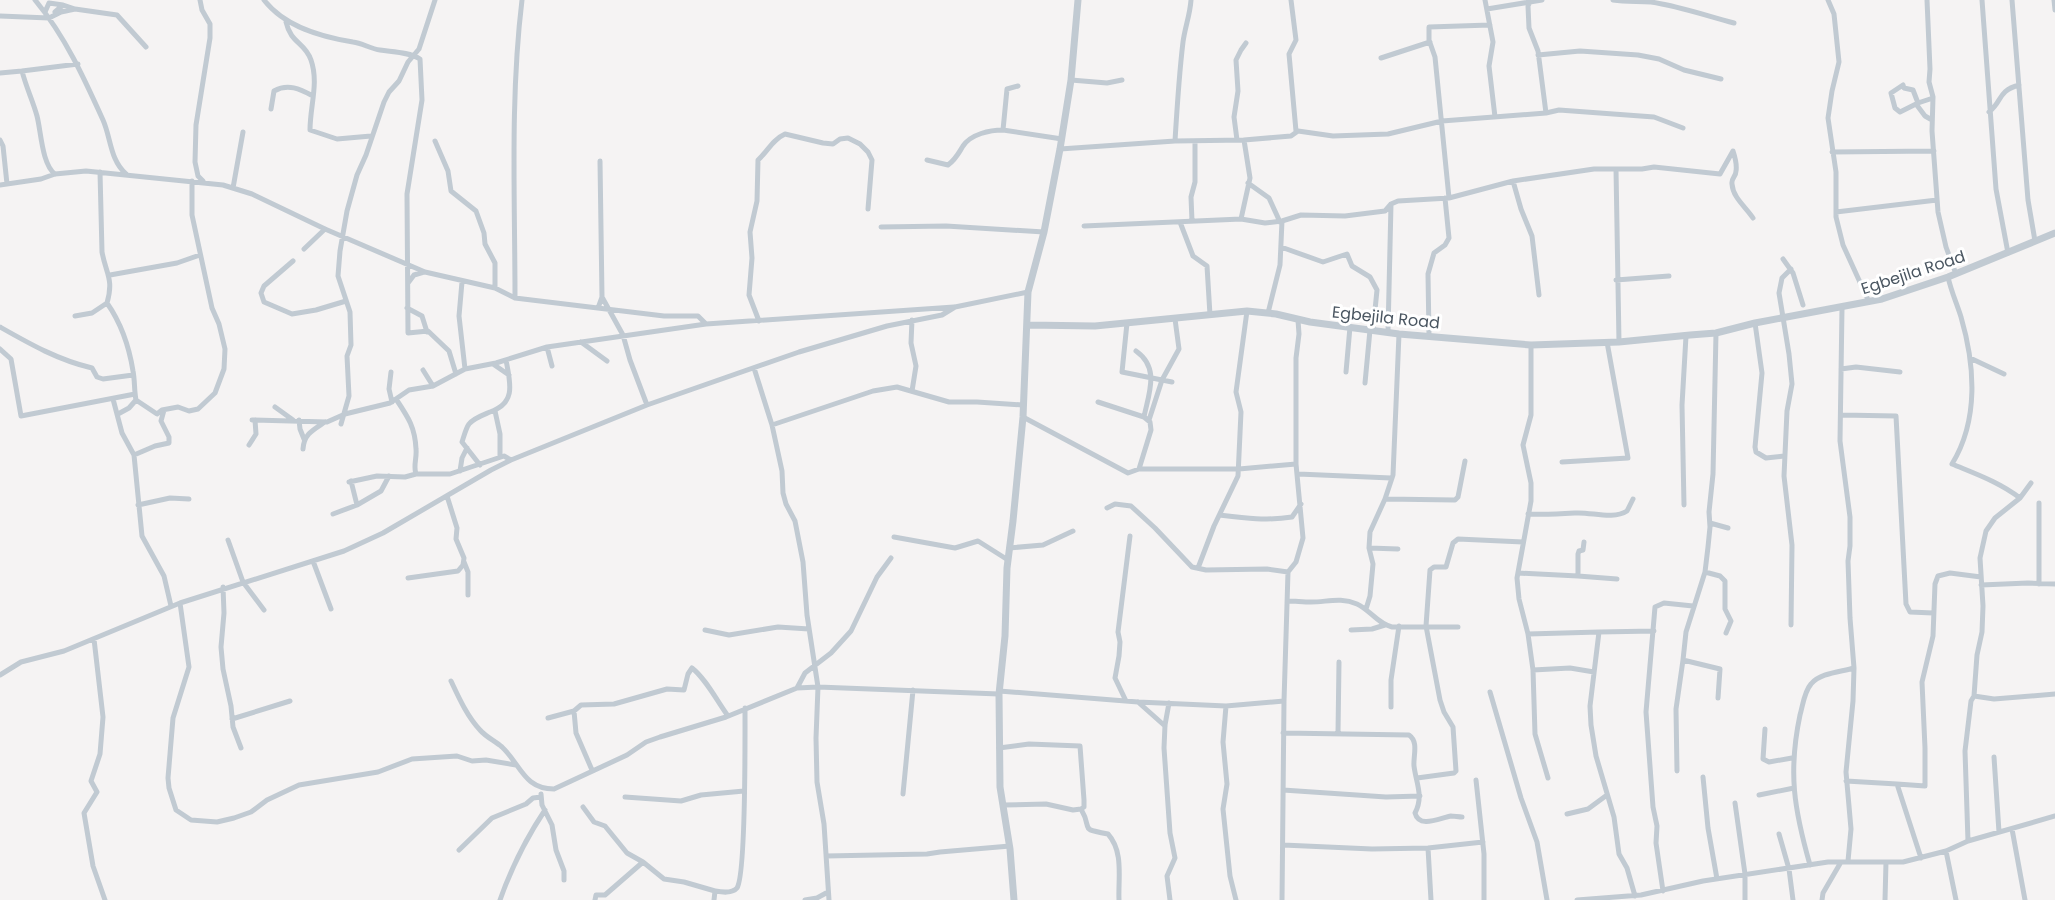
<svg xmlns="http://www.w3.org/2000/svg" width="2055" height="900" viewBox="0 0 2055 900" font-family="Poppins,sans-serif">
<rect width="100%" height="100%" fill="#f5f3f3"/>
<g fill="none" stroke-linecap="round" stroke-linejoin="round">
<!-- minor -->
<path stroke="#c1cad2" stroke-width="5" d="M35,0C65,36 84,78 103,120C111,138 110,160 126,174
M200,0L202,10L210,24V38L196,125L195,162L198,176L203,181
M264,0C285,27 321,37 353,42C362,43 371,49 380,50C393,52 409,52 420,59L422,100L407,194L408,333L428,331L449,351L456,374
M1291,0L1296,40L1289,54L1296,131
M1485,0L1493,42L1489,66L1495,117
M1531,0L1528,6L1529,28L1538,51L1546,113
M1613,0C1626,2 1638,1 1651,2C1679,6 1707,16 1734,23
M1828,0L1834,14L1839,62L1832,91L1828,118L1836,172V217L1843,245L1869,302
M1927,0L1930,69L1929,82L1933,97L1932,131L1938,212L1946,247L1956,274
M1982,0L1996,189L2008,253
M2012,0L2028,200L2035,241
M2054,0L2055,10
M1487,9L1542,0
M45,12L49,3L63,5
M55,12L63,5L75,9
M0,16L49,18L61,12L75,9L117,15L146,47
M286,22C291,44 305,42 311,60C319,83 310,106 310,130L337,139L371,136
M1538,55L1580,51L1638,55L1659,59L1684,70L1721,79
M1381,58L1430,42
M22,71L78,64
M0,73L22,71C26,87 33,101 37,116C41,131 42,165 55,174
M1071,80L1107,83L1122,80
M1018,86L1007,89L1003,130L1062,139
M271,109L274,91C288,83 300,89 313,96
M1989,112C2003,101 1997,91 2019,85
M1932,120L1925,116L1916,104L1900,112L1895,108L1891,93L1903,85L1904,88L1913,90L1918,103L1933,98
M0,140L3,146L7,184
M1237,140L1234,117L1238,91L1236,60L1241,50L1246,43
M435,141L448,171L451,191L476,211L484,233L485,244L495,263V288
M1175,141C1177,108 1179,75 1183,42C1185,27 1190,15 1191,0
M1060,149L1175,141L1244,140L1291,136L1298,131L1333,136L1388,134L1442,121L1546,113L1559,110L1654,117L1683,128
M1832,152L1934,151
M927,160L948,165C956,159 958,154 963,146C971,134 990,130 1003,130
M1616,169L1619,342
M100,172L102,252C106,274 114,279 107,303C121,323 129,346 133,371C135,381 134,390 136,400L129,408L118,414
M1513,181L1521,209L1532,236L1539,295
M1248,183L1269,198L1280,222
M0,185L41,179L55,174L86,171L223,185L252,194L325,229L425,272L495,288L515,298L664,316H698L706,324L954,307
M233,188L243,132
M1449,198L1435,57L1429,40V27L1490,25
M1836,212L1937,200
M1241,219L1250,178L1244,140
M1192,221L1191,197L1195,182V142
M1180,222L1193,256L1207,266L1210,315
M1084,226L1241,219L1265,223L1282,221L1301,215L1345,216L1385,211L1391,204L1398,201L1449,198L1513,181L1594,169H1642L1654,167L1720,174L1733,151C1735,157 1737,165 1736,171C1736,177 1731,178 1732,184C1733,198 1746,207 1753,218
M881,227L946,226L1044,232
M1281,247L1323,262L1347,254L1352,266L1370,277L1377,290L1373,330
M304,249L325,229
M1783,259L1793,273L1803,305
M293,261L264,286L261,293L264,302L292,314L316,310L346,301
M1791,269L1782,278L1779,293L1789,354L1792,384L1787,411L1784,476L1792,545L1791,625
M110,275L177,263L200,255
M1948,277C1951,291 1957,304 1961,317C1975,365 1979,420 1952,464C1976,474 1999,482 2020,498
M1616,280L1669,276
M462,282L459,316L465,369
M408,283L414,275L424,272
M602,297L623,335L630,360L647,405
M515,298C515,199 510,99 522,0
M407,308L422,316L427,332
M598,308L602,297L600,161
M1842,308L1840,441L1850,517V546L1848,561L1850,618L1854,668L1853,701L1846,772L1851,829L1848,861
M1268,313L1280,265L1282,221
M75,316L92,313L107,303
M759,321L749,295L752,258L750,232L757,201L758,160C768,151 772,140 785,134L823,143L833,144L840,139L848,138L860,144L868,152L872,160L868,209
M1127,323L1122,372L1172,382
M1755,323L1762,373L1755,447L1756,452L1766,458L1784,456
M0,327C30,344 58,360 92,368L97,377L103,379L133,375
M1388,332L1391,204
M1716,333L1713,474L1709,512L1710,527L1708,547L1705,572L1686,632L1683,660L1720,669L1718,698
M1429,336L1428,274L1434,253L1445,245L1449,238L1445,198
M581,342L607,361
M1531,345V415L1523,445L1531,483V501L1517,578L1519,599L1528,634L1599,632L1590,706L1591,725L1596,756L1614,817L1619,854L1627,868L1635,896
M547,347L552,366
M0,349L11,359L21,416L135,394
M1136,351C1160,368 1149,392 1144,417
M1970,358L2004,374
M493,364L509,375
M754,368L772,425L782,471L783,493L786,504L795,521L803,562L807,615L818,687L816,738L817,782L824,824L829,900
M1841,369L1856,367L1900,372
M423,370L433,386
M391,372L389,389L392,402
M1346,372L1350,327
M1365,383L1370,330
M912,391L916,366L911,343L912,320
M113,399L122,433L134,455L155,446L169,443V437L161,421L164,410
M396,399C408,417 415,427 416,449C417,458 413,466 416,474
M136,400L157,414L162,410L178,407L189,411L198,409L215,393L224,369L225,349L219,324L212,308L192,215V181
M1098,402L1144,417L1150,422L1151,430L1139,469
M275,407L293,420
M495,411L500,434V457
M1841,415L1896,416L1906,604L1910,612L1933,613
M1023,417L1128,473L1139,469H1239L1296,464
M252,420L327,422L345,414L390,403L409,390L433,386L465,369L496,363L547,347L706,324
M299,420L300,429L304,439
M1149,420L1162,380L1179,349L1175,319
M341,424L349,396L347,356L351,345L350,312L338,276L340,251L347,211L357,175L366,155L384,102L389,92L399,81L408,62L419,49L435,0
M772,425L873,391L897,387L949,402H977L1023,405
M249,445L256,434L255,420
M303,449C304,434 313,430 325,422
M134,455L142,536L164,576L171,606
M1562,462L1628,458L1607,342
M480,465L462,442C464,436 466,428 469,424C474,418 483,415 490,412C517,403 510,382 506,360
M460,471L462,458L467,448
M1298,474L1391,478
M351,481L357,505
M349,482L377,476L405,477L416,474H450L504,456L511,460
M1385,499L1393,475L1399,334
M2039,503V584
M138,505L170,498L189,499
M1684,505L1682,405L1686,336
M1107,508L1115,504L1131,506L1155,528L1192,567L1206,570L1267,569L1288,572
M333,514L357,505L381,491L389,476
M1528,514C1545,515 1560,514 1576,513C1592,512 1613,520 1627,511L1633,499
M1220,515C1244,518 1267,521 1292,517L1301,504
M1710,523L1728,528
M894,537L955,548L978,541L1008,560
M228,540L243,582L264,610
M1009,548L1043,545L1073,531
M1369,548L1370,532L1385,499L1455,500L1458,497L1465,461
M313,561L331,609
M464,562L468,572V595
M1198,568L1214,526L1238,476L1241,412L1236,392L1247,311
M1705,572L1720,576L1725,581V609L1731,621L1726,633
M1518,573L1578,576V554L1579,551L1583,550L1584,542
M1578,576L1617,579
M408,578L458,571L463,565L464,558L456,539L457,528L447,496
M1981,585L2028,583L2055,584
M223,587L224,613L221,647L223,669L231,706L233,727L241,748
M1288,601C1295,601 1303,602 1311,602C1327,602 1341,597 1357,604C1370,610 1378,624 1392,627H1458
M180,603L189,667L173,718L168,778L169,788L176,810L191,820L217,822L234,818L251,812L267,800L299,785L378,772L412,759L457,756L472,761L486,760L516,765
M1366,609L1370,596L1373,564L1369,548L1398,549
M705,630L729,635L778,627L809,629
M1351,630L1372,629L1385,625
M1599,632L1654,631
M1528,634L1533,670L1535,734L1548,778
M94,639L103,717L100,754L91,781L97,792L84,813L93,866L105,900
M1533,670L1570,668L1594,672
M0,675L21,662L64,651L180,603L344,551L383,533L491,470L511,460L647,405L799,352L887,326L942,315L955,307L1028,292
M451,681C459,698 467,716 480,730C486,737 495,741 502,747C521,765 524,789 554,789L627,755L646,742L660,737L726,717L797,688L818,687L999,694
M797,688L805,673L831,653L851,631L877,577L891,558
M999,691L1138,702L1226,706L1284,701
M1490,692L1521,798L1537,842L1547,900
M1974,696L1994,699L2055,694
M1126,701L1115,678L1119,656L1120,642L1118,632L1130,536
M1138,702L1165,726
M1169,703L1165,725L1164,748L1170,833L1175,858L1167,876L1170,900
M1226,706L1223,742L1227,784L1223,809L1230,876L1236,900
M1391,707V680L1399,626
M574,711L576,733L592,770
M548,718L574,711L581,705L614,704L667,689L684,690L688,674L692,668C706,679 717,701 728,716
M232,719L290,701
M1765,729L1763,759L1769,762L1792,758
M1283,733L1409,735C1419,742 1413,756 1414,766C1416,783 1424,796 1415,813C1419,829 1440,818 1451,816C1453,816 1460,817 1462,817
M1338,733L1339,662
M999,748L1029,744L1080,746L1084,800V807L1081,809C1094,831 1077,828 1108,834C1124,852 1118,878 1119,900
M1994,757L1999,832
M1677,771L1676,709L1683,660
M1703,777L1708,828L1717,879
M1417,778L1454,773L1456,771L1453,727L1444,712L1440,700L1426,626L1430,570L1434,567H1446L1453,543L1458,539L1523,542
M1476,780L1484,854V900
M1846,781L1897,784
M1283,790L1386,797L1420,796
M541,794L542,805L552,825L556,850L564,871V880
M903,794L913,690
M1759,795L1794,788
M625,797L681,801L701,795L744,791
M1735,803L1745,874V900
M1003,805L1046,804L1073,810L1081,809
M583,807L594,822L605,826L627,853L643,862L605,895H596L595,900
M1567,814L1588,809L1607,795
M2012,829L2025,900
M1779,834L1789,869L1793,900
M1968,841L1965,751L1971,701L1974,696L1977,655L1982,632L1983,606L1980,558L1986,531L1995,518L2020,498L2031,483
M1283,845L1372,849L1428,848L1483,842
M1428,848L1431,900
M459,850L492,818L526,804L533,798L541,797
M1946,851L1956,900
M826,856L927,854L940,852L1010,846
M1921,858L1897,784L1925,786V748L1922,682L1933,636L1935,584L1938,576L1950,573L1981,577
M643,862L664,879L684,882L715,891
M1810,865C1794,809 1788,772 1800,715C1803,705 1804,692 1811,684C1820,673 1840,672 1854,668
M1663,891L1656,843L1657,826L1653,807L1646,712L1655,607L1664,603L1693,606
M500,900C512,866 525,840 545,810
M714,900L715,891C721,892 732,894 737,888C746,874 745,734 745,708
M805,900L817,898L828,892
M1282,900L1284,701L1288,572L1296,562L1303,538L1296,464V358L1299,334L1298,320
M1577,900L1641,895L1703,881L1828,862H1903L1946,851L1968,841L2055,816
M1822,900L1823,893L1841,862
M1885,900L1886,862"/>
<!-- tertiary -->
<path stroke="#c1cad2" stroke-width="7" d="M1028,325L1095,326L1247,311L1276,314L1310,322L1399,334L1531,345L1619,342L1690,335L1716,333L1755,323L1882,299L1948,277L2055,233
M1014,900L1010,849L1000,787L999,694L1005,636L1007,568L1013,521L1023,417L1028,292L1044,232L1060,149L1071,80L1078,0"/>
</g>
<g text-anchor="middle" stroke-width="6" stroke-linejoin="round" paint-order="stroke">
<!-- street labels -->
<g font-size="16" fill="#4a5661" stroke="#fff">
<text transform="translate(1913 272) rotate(-18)" y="6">Egbejila Road</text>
<text transform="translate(1386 317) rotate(6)" y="6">Egbejila Road</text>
</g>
</g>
</svg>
